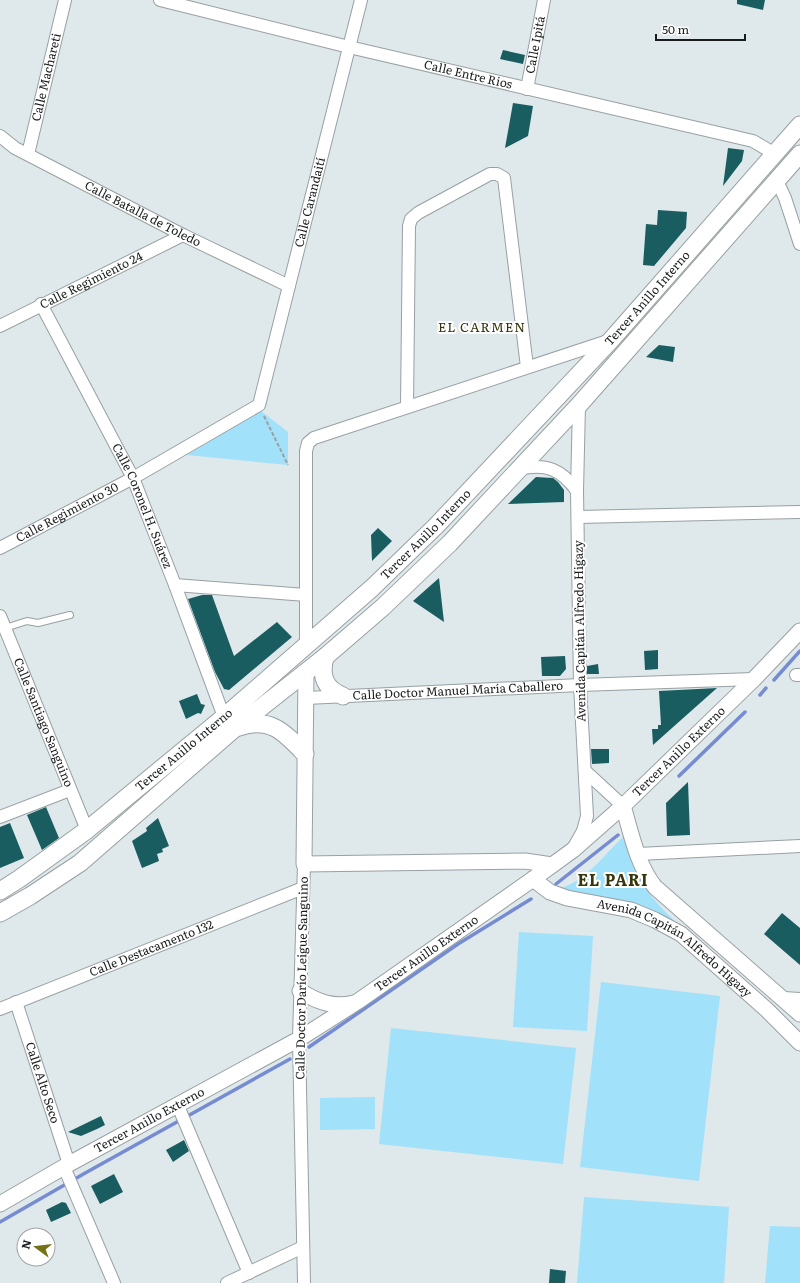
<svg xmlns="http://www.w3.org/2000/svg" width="800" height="1283" viewBox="0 0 800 1283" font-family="Literata,serif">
<rect width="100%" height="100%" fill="#dfe8eb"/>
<!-- green -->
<path fill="#a1e1f9" d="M261,411L288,432V465L187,455Z
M624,836L626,837C629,870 649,897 673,919L670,922L560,890L561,888C587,880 605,854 624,836Z
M519,932L593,936L587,1031L513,1027Z
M601,982L720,996L699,1181L580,1167Z
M391,1028L576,1048L563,1164L379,1144Z
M375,1097V1129L320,1130V1098Z
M584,1197L729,1207L724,1283H577Z
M770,1226L800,1227V1283H765Z"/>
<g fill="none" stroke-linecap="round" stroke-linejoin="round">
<!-- stream -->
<path stroke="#758bd2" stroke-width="3.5" d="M774,680L800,651
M760,695L766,688
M679,776L745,712
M556,884L618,835
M309,1047L458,944L531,899
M0,1222L87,1172L290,1059"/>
</g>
<!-- building -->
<path fill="#195d61" d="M737,0H765L763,10L737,4Z
M503,50L525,55L523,64L500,59Z
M513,103L533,106L528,136L505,148Z
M728,148L744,150L742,161L723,186Z
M658,210L687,212L686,228L654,266L643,265L646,224L657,225Z
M659,345L675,347L673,362L646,357Z
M536,477L553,478L558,482L564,490V502L508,504Z
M378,528L392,541L372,561L371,535Z
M439,578L444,622L413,601Z
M202,595H212L234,656L277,622L292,637L229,690L224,689L215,672L188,599Z
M658,650V669L645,670L644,651Z
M565,656L566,669L560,676H542L541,657Z
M598,664L599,674H587V666Z
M717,688L672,728L653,745L652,729H658V725H661L659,691Z
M197,694L201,704L205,705L201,714L198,713L186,719L179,701Z
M591,749H609V763L592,764Z
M688,782L690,835L667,836L666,803Z
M46,807L59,838L42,850L27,815Z
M158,818L169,846L162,849L163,852L157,854L159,861L142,868L132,841L147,831L146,828Z
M10,823L24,858L0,868V827Z
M782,913L800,928V965L764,934Z
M101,1116L105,1125L97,1129L81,1136L68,1132Z
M184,1140L189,1151L173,1162L166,1150Z
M114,1174L123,1192L100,1204L91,1186Z
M62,1202L66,1203L71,1213L51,1222L46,1210Z
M550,1269L566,1271L565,1283H549Z"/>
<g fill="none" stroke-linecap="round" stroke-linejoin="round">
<!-- service casing -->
<g stroke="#98a0a3" stroke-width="8">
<path id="service" d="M5,628L27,621L38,623L70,615"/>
</g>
<!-- minor casing -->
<g stroke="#98a0a3" stroke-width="14">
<g id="minor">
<path id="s1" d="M160,0L349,47L753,141L775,154"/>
<path id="s2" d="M527,89L544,0"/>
<path id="s3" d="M0,136L15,148L183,235L289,286"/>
<path id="s4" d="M28,154L65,0"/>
<path d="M777,181L785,198L800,244"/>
<path id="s5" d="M41,304L133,478L175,585L224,717"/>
<path id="s6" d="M0,326L183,235"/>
<path d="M407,406L409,226L411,219L418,213L490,174H497L504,178L527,367"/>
<path d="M519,469C546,463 561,469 577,491"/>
<path d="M578,517L800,512"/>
<path id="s7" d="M0,548L133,478L259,405L361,0"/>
<path d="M175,585L306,595"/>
<path id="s8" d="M0,616L87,830"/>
<path d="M306,645V451L308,443L314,438L608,341"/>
<path d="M796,675H800"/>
<path id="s9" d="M306,698L580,685L754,679"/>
<path d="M585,771L623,806"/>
<path d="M0,817L70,790"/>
<path d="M574,847L583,831L587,816L580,685L577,491L579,405"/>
<path d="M638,854L800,846"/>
<path d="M304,864L299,1039L304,1283"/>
<path d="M784,998L800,999"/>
<path id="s10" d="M16,1002L69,1164"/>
<path id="s11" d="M0,1009L303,888"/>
<path d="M178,1106L249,1273"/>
<path d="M64,1167L114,1283"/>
<path d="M227,1283L303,1247"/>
</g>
</g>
<!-- tertiary casing -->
<g stroke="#98a0a3" stroke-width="17">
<g id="tertiary">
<path d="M306,673L304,864L525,861L552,865"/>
<path d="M623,806C631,832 637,865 655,887L800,1014"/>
<path id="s12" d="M533,879L550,892L567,898L631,910L655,920L681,934L767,1010L800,1043"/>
<path d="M300,991C318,1002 333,1008 354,1003"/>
<path id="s13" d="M0,1204L69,1164L299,1039L357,1002L533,879L573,850L623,806L754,679L800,631"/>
</g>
</g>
<!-- secondary casing -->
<g stroke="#98a0a3" stroke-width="19">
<g id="secondary">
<path d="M325,657C320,676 325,689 343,696"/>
<path d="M239,727C270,716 285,733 305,754"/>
<path id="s14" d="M0,891L19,879L87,830L224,717L372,588L437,525L611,340L800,125"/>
<path d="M0,913L30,896L80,863L235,728L325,657L383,607L450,543L579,405L800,154"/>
</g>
</g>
<!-- path -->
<path stroke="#9ba1a4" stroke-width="2" stroke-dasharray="4 2" stroke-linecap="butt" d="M264,416L288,465"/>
<!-- service -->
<use href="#service" stroke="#fff" stroke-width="6"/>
<!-- minor -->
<use href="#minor" stroke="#fff" stroke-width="12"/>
<!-- tertiary -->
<use href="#tertiary" stroke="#fff" stroke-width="15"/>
<!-- secondary -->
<use href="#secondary" stroke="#fff" stroke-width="17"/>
</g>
<g text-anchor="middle" stroke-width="4" stroke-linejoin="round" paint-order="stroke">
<!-- street labels -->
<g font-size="12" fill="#191c1d" stroke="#fff">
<text dy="4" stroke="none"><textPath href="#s2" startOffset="45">Calle Ipitá</textPath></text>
<text dy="4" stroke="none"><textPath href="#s1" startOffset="317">Calle Entre Rios</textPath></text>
<text dy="4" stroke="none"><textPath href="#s4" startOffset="79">Calle Machareti</textPath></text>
<text dy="4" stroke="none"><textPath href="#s7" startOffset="505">Calle Carandaití</textPath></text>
<text dy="4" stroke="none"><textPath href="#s3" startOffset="163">Calle Batalla de Toledo</textPath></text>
<text dy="4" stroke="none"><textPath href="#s6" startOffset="102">Calle Regimiento 24</textPath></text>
<text dy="4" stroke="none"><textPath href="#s14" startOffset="880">Tercer Anillo Interno</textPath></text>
<text dy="4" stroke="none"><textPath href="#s5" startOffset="226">Calle Coronel H. Suárez</textPath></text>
<text dy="4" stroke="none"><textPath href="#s7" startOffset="76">Calle Regimiento 30</textPath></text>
<text dy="4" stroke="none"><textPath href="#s14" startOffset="556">Tercer Anillo Interno</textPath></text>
<text transform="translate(580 631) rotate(-91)" y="4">Avenida Capitán Alfredo Higazy</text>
<text dy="4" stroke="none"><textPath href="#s9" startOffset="152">Calle Doctor Manuel María Caballero</textPath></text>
<text dy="4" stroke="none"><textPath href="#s8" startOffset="115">Calle Santiago Sanguino</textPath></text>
<text dy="4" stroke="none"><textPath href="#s14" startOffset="232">Tercer Anillo Interno</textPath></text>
<text dy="4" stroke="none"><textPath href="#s13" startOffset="819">Tercer Anillo Externo</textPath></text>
<text dy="4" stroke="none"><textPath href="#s11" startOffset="163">Calle Destacamento 132</textPath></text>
<text dy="4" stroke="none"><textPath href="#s12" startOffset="161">Avenida Capitán Alfredo Higazy</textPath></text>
<text dy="4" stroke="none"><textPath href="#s13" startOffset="495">Tercer Anillo Externo</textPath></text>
<text transform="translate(302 978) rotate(-89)" y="4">Calle Doctor Darío Leigue Sanguino</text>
<text dy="4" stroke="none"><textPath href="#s10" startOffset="85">Calle Alto Seco</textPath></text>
<text dy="4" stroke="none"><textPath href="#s13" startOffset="171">Tercer Anillo Externo</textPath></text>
</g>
<!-- neighbourhood labels -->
<g font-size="13" letter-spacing="1" fill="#37350b" stroke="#fff">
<text x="482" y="332">EL CARMEN</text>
</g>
<!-- district labels -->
<g font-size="16" font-weight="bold" letter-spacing="1" fill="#37350b" stroke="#fff">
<text x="613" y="886">EL PARI</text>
</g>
</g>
<!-- north arrow -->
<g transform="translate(36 1247) rotate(285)"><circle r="19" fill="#ffffff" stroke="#a3a4a5"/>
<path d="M0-3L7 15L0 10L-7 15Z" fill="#757215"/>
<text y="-6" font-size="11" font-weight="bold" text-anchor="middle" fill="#191c1d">N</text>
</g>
<!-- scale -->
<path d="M656 34v6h89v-6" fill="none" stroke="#191c1d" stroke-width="2"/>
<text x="662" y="34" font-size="12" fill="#191c1d" stroke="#ffffff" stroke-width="3" paint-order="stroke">50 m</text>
</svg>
